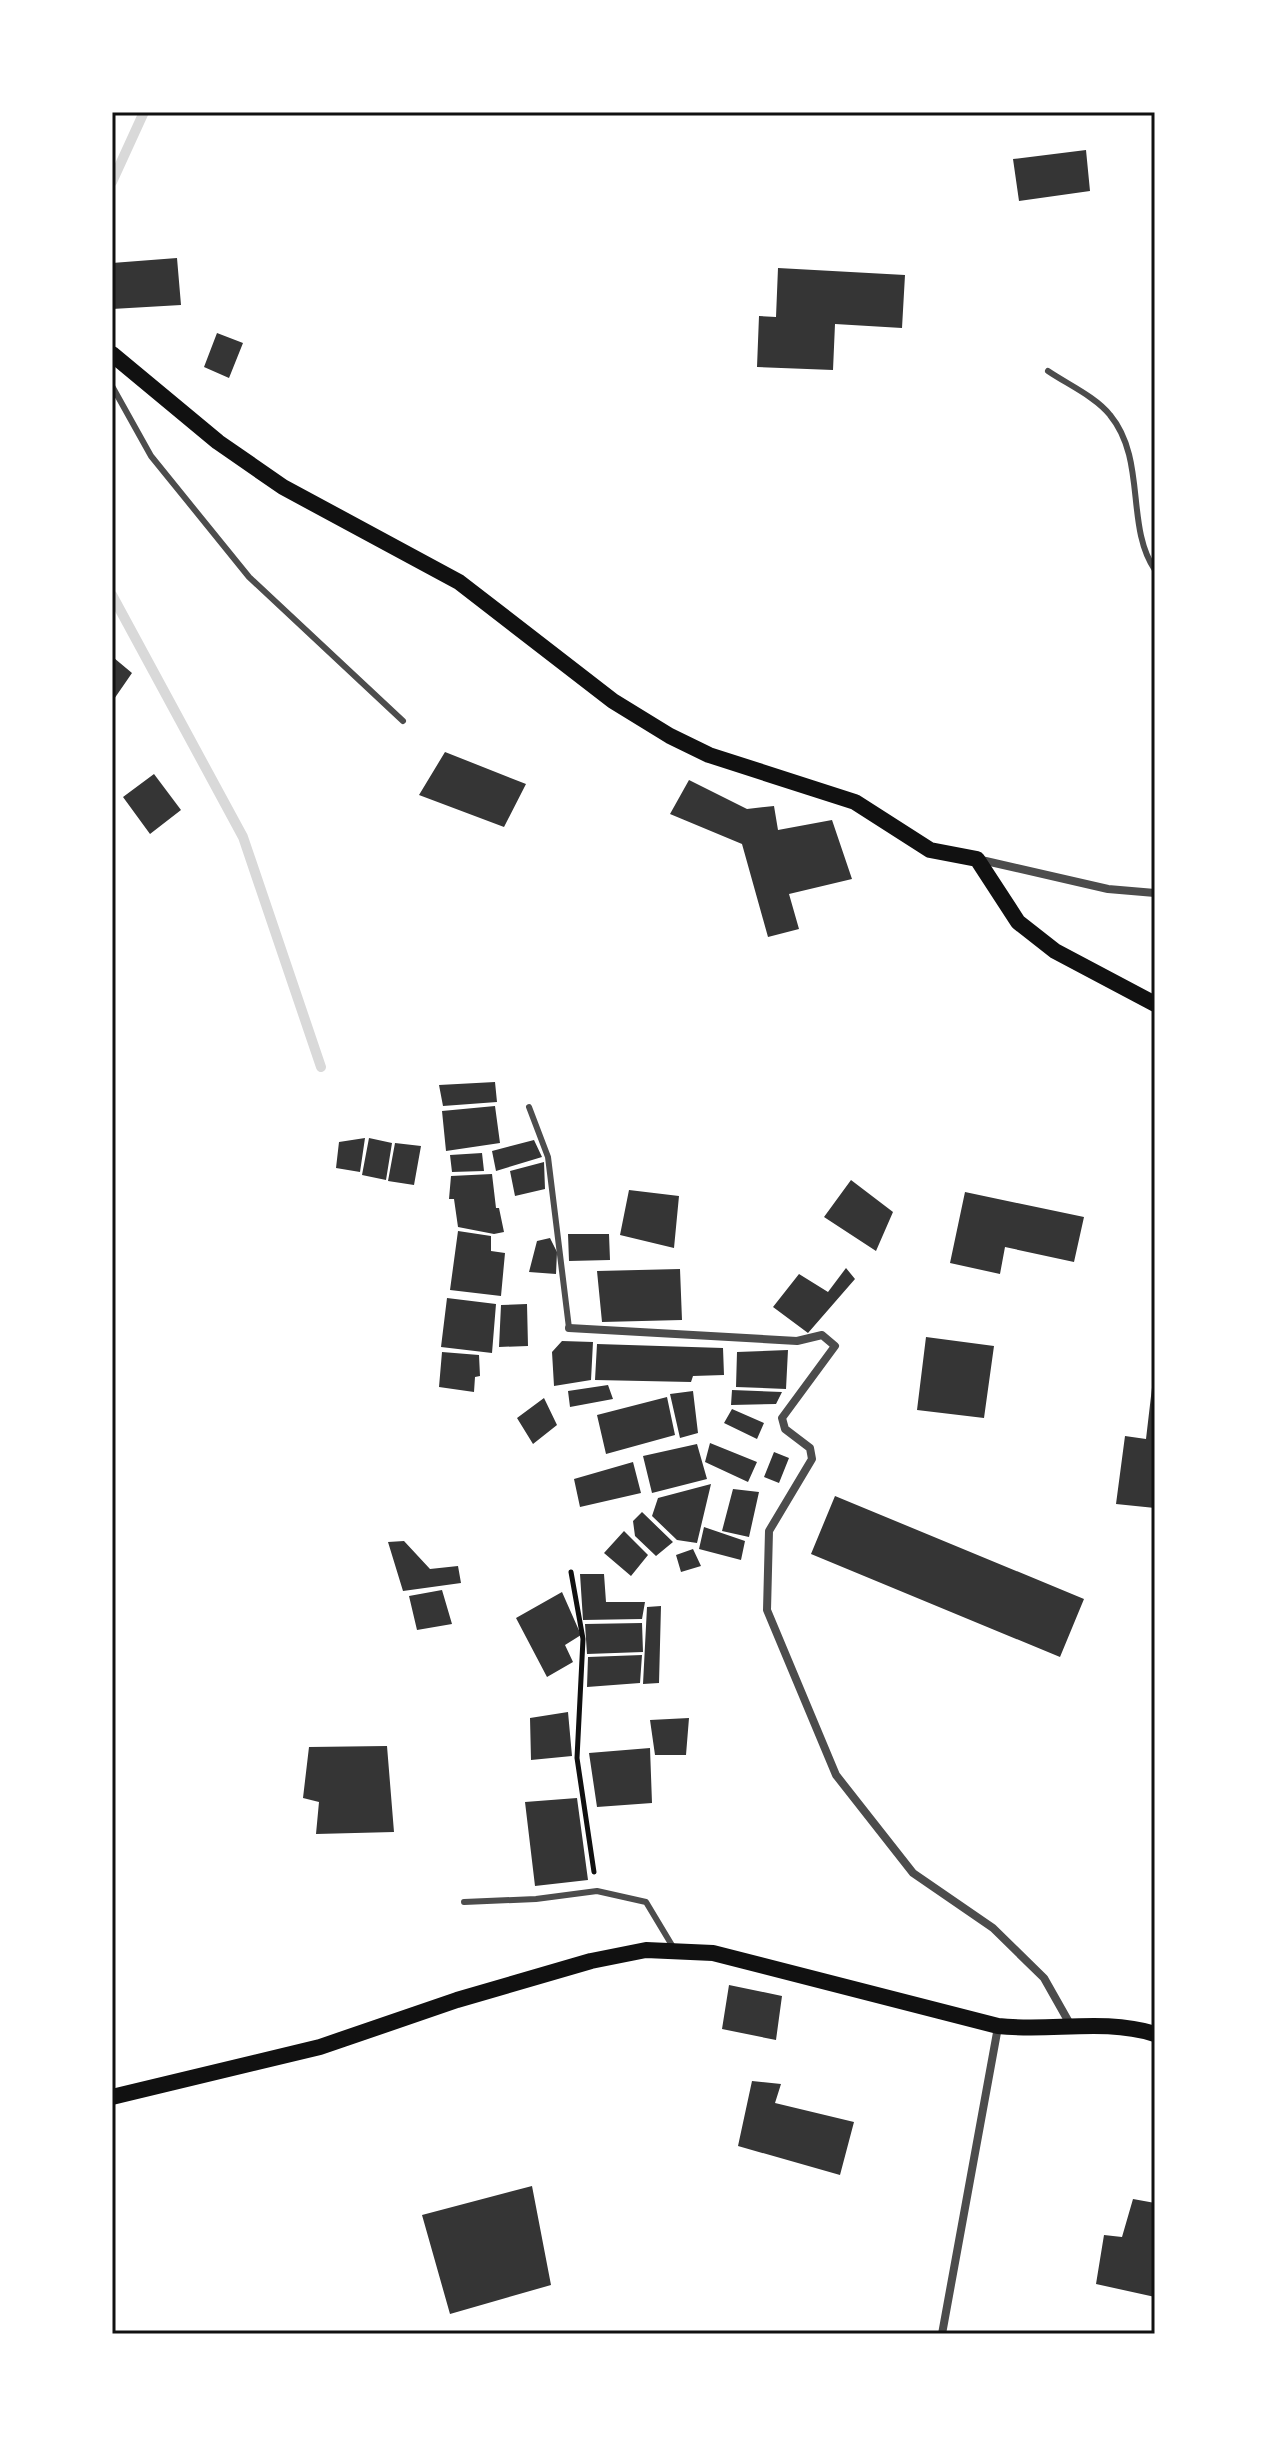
<svg xmlns="http://www.w3.org/2000/svg" width="1267" height="2446" viewBox="0 0 1267 2446" font-family="'Source Serif 4',serif">
<rect width="100%" height="100%" fill="#fff"/>
<g fill="none" stroke-linecap="round" stroke-linejoin="round">
<!-- stream -->
<path stroke="#d9d9d9" stroke-width="10" d="M112,182L144,112
M112,595L243,837L321,1067"/>
</g>
<!-- building -->
<path fill="#353535" d="M1086,150L1090,191L1019,201L1013,159Z
M177,258L181,305L112,309V263Z
M778,268L905,275L902,328L835,324L833,370L757,367L759,316L776,317Z
M217,333L243,343L229,378L204,367Z
M114,658L132,673L112,702V661Z
M445,752L526,784L504,827L419,795Z
M154,774L181,810L150,834L123,797Z
M689,780L747,809L774,806L778,830L832,820L852,879L789,894L799,929L768,937L742,844L670,814Z
M495,1082L497,1102L443,1106L439,1085Z
M495,1106L500,1143L446,1151L442,1111Z
M365,1138L360,1172L336,1168L339,1142Z
M369,1138L392,1143L386,1180L362,1175Z
M534,1140L542,1157L496,1171L492,1151Z
M395,1143L421,1146L414,1185L388,1181Z
M482,1153L484,1171L452,1172L450,1155Z
M544,1162L545,1189L515,1196L510,1171Z
M492,1174L496,1208H499L504,1232L494,1234L458,1227L454,1199H449L451,1176Z
M851,1180L893,1212L876,1251L824,1217Z
M629,1190L679,1196L674,1248L620,1235Z
M965,1192L1084,1217L1074,1262L1005,1247L1000,1274L950,1263Z
M458,1231L491,1236V1251L505,1253L501,1296L450,1290Z
M568,1234H609L610,1260L569,1261Z
M550,1238L557,1252L556,1274L529,1272L537,1241Z
M846,1268L855,1279L808,1333L773,1307L799,1274L828,1292Z
M680,1269L682,1320L602,1322L597,1271Z
M447,1298L496,1304L492,1353L441,1347Z
M527,1304L528,1346L499,1347L501,1305Z
M926,1337L994,1346L984,1418L917,1410Z
M562,1341L593,1342L591,1380L554,1386L552,1352Z
M597,1344L723,1348L724,1375L693,1376L691,1382L595,1380Z
M788,1350L786,1389L736,1387L737,1352Z
M442,1352L479,1355L480,1376L475,1377L474,1392L439,1387Z
M1153,1379L1155,1508L1116,1504L1125,1436L1146,1439Z
M608,1385L613,1399L570,1407L568,1391Z
M732,1390L782,1392L776,1404L731,1405Z
M693,1391L698,1433L680,1438L670,1394Z
M667,1397L675,1435L606,1454L597,1415Z
M544,1398L557,1425L533,1444L517,1418Z
M732,1409L764,1423L757,1439L724,1423Z
M710,1443L757,1462L748,1482L705,1462Z
M697,1444L707,1479L652,1493L643,1456Z
M774,1452L789,1458L779,1483L764,1477Z
M633,1462L641,1493L580,1507L574,1479Z
M711,1484L697,1543L677,1540L652,1516L658,1498Z
M733,1489L759,1492L749,1537L722,1531Z
M835,1496L1084,1599L1060,1657L811,1554Z
M642,1512L673,1542L656,1556L635,1536L633,1521Z
M704,1527L745,1541L741,1560L699,1549Z
M624,1531L648,1555L631,1576L604,1553Z
M404,1541L430,1569L458,1566L461,1583L403,1591L388,1542Z
M693,1549L701,1566L681,1572L676,1555Z
M580,1574H604L606,1602H645L642,1619L583,1620Z
M442,1590L452,1624L417,1630L409,1596Z
M562,1592L581,1635L565,1645L573,1662L547,1677L516,1618Z
M661,1606L659,1683L643,1684L647,1607Z
M642,1623L643,1652L587,1654L585,1624Z
M642,1655L640,1683L587,1687L588,1657Z
M568,1712L572,1756L531,1760L530,1718Z
M689,1718L686,1755H655L650,1720Z
M387,1746L394,1832L316,1834L319,1802L303,1798L309,1747Z
M650,1748L652,1803L597,1807L589,1753Z
M577,1798L588,1880L535,1886L525,1802Z
M729,1985L782,1996L776,2040L722,2029Z
M752,2081L781,2084L775,2103L854,2122L840,2175L738,2146Z
M532,2186L551,2285L450,2314L422,2215Z
M1133,2199L1155,2203V2297L1096,2284L1104,2235L1122,2237Z"/>
<g fill="none" stroke-linecap="round" stroke-linejoin="round">
<!-- path -->
<path stroke="#111" stroke-width="5" d="M571,1572L583,1639L577,1758L594,1872"/>
<!-- service -->
<path stroke="#4c4c4c" stroke-width="6" d="M1048,371C1067,384 1096,397 1110,415C1147,460 1125,526 1155,570
M112,386L151,456L249,577L403,721
M529,1107L548,1157L569,1328
M464,1902L536,1899L597,1891L646,1902L673,1947"/>
<!-- minor -->
<path stroke="#4c4c4c" stroke-width="8" d="M977,859L1108,889L1155,893
M569,1328L797,1341L822,1335L835,1346L782,1418L785,1429L810,1448L812,1459L769,1531L767,1610L836,1775L913,1873L993,1928L1044,1978L1070,2024
M942,2334L998,2027"/>
<!-- secondary -->
<path stroke="#111" stroke-width="16" d="M112,354L218,442L283,487L459,582L613,701L670,736L709,755L855,802L930,850L977,859L1018,922L1055,951L1155,1004
M112,2097L320,2047L457,2000L591,1961L646,1950L713,1953L998,2026C1051,2032 1103,2018 1155,2034"/>
</g>
<!-- border -->
<rect width="1267" height="2446" fill="none" stroke="#ffffff" stroke-width="228"/>
<rect x="114" y="114" width="1039" height="2218" fill="none" stroke="#111" stroke-width="3"/>
</svg>
